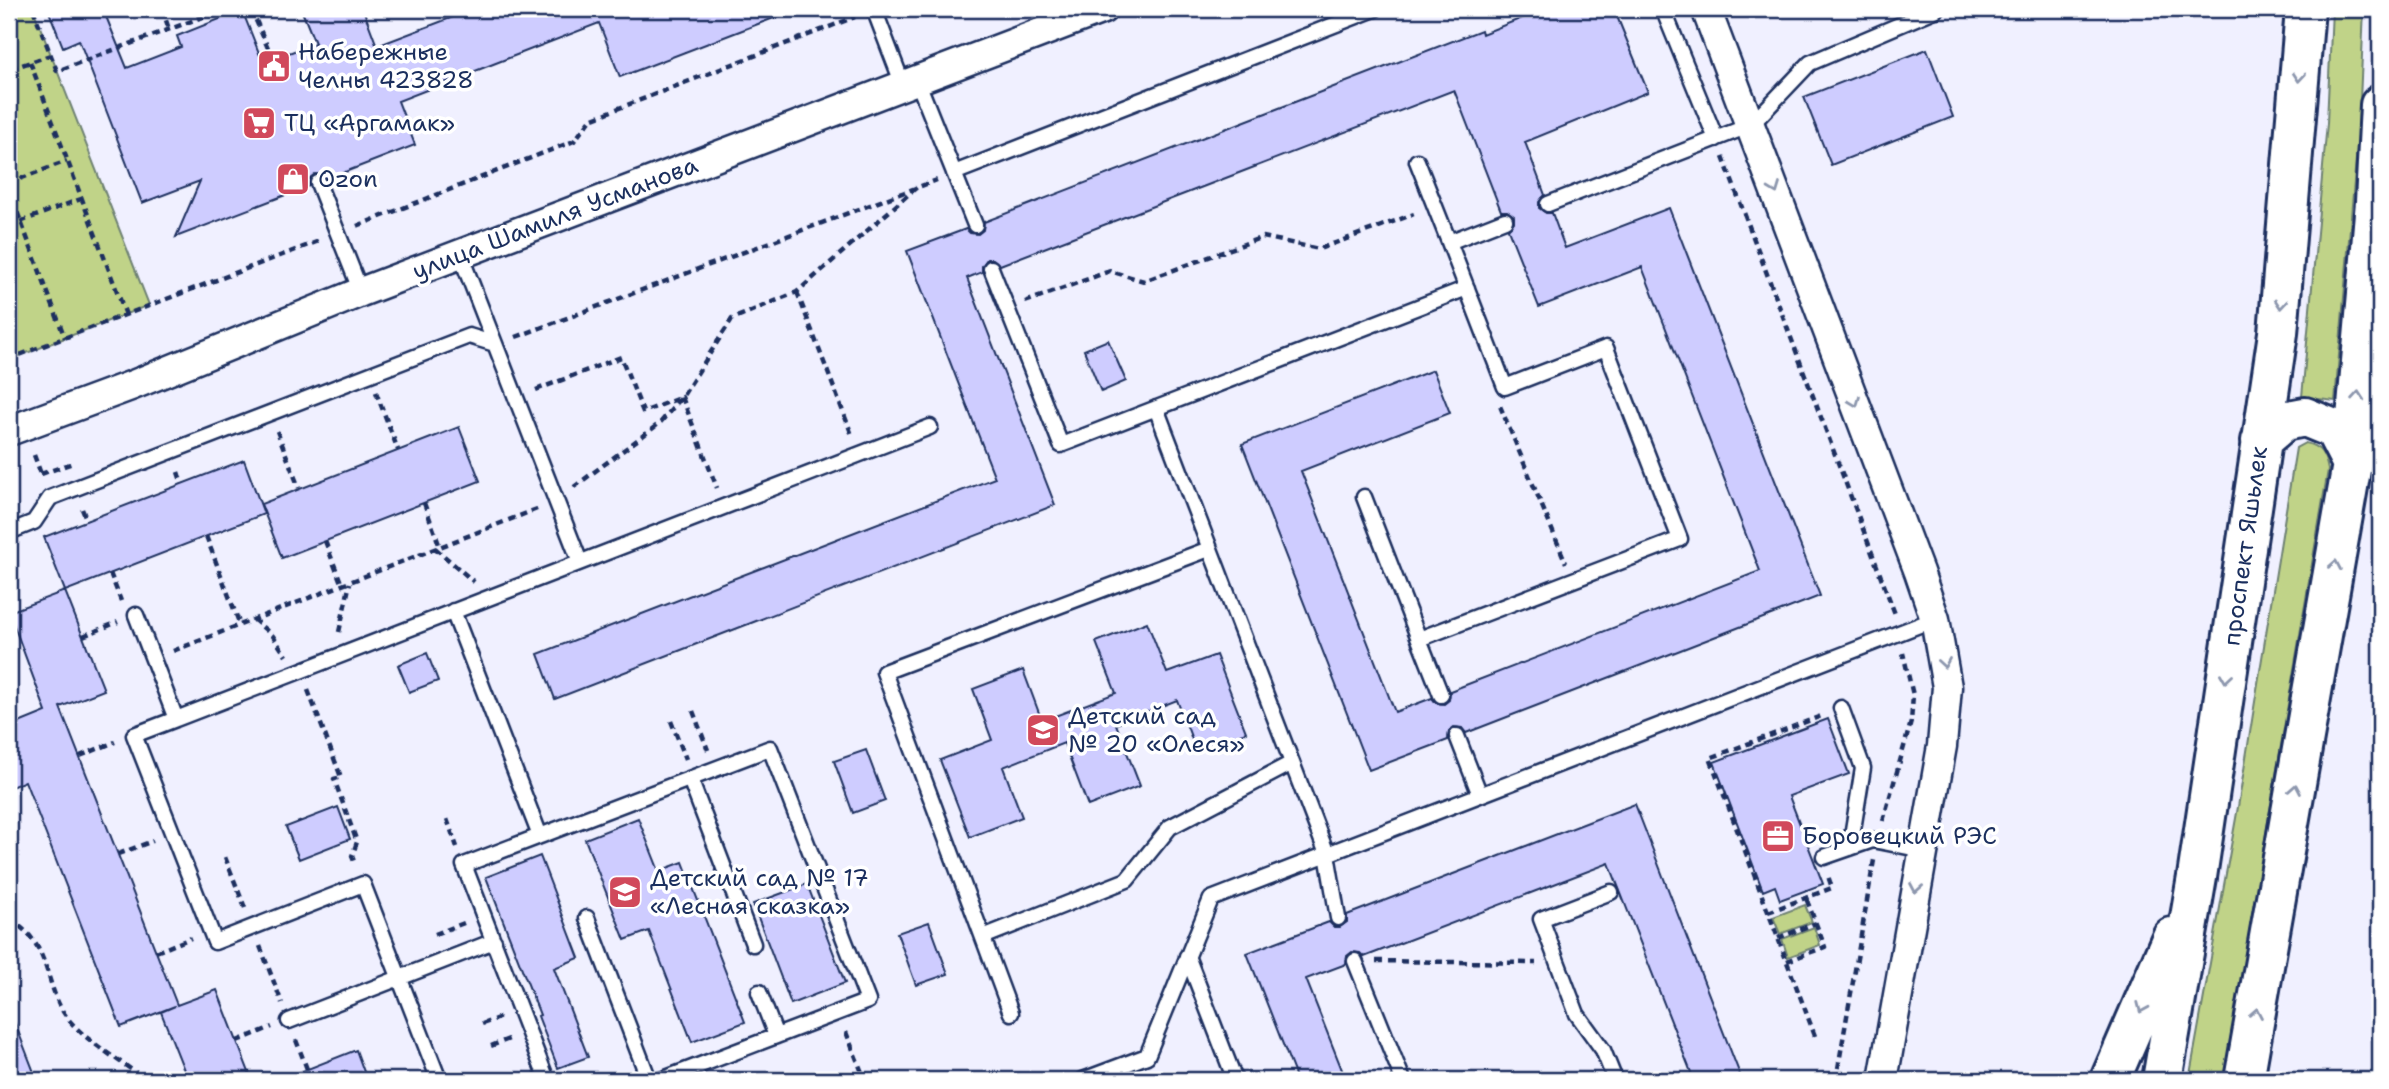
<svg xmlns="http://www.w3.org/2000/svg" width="2389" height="1089" viewBox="0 0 2389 1089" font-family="'Shantell Sans',sans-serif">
<rect width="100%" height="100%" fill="#f0f0ff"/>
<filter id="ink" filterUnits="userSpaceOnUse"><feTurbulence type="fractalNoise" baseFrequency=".0143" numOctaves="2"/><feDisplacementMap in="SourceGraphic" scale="14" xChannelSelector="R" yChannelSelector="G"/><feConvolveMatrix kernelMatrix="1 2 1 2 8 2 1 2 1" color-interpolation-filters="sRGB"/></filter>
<g filter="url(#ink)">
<!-- green -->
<path fill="#c0d388" stroke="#6e8173" stroke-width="2" d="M9,9H33L149,305L9,360Z
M2332,9H2364L2359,124L2335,401L2302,397L2327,123Z
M2305,443C2321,446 2325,455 2328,470L2224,1080H2189L2238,807L2296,448Z
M1805,905L1812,922L1780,934L1773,917Z
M1814,927L1820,945L1788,957L1782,939Z"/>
<!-- building -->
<path fill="#ceccff" stroke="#1b2f5e" stroke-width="2" d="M48,9H103L127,68L181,47L177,36L242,10L263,63L315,43L301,9H363L377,46L474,9H632V11L637,9H792V11L620,77L599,23L398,101L415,145L327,179L323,175L315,174L310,178L309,186L176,237L200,181L142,203L79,40L63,47Z
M1545,9H1614L1648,92L1525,142L1545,195L1539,202V208L1546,213H1552L1565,248L1669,208L1820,596L1466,733L1462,728L1454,727L1449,731L1448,740L1369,770L1242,444L1433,370L1450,413L1301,471L1395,712L1432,698L1436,703L1444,704L1449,700L1450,691L1760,571L1642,267L1539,307L1508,229L1514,222V216L1507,211H1501L1454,90L1000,265L993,259H987L982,266V272L967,278L1055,505L555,699L538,654L995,478L907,251L966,229L970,233L978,234L983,230L984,222L1481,30L1482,34Z
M1927,49L1953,117L1831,165L1804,97Z
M1108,340L1126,381L1101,392L1084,350Z
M459,427L480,481L282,558L261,504Z
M244,460L264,514L65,591L104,690L60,707L177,1005L217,990L252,1080H188L161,1012L175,1006L121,1027L25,781L9,788V727L46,712L9,612L65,591L44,537Z
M1147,622L1167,673L1216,655L1246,732L1196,750L1177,700L1116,724L1140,786L1088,806L1064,743L1003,767L1022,817L970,837L940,760L992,740L973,689L1023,670L1042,721L1116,693L1096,642Z
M427,653L438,681L409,692L398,665Z
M1828,719L1849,774L1789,796L1823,884L1780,900L1775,886L1763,891L1714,762Z
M866,750L885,801L853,813L834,761Z
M1635,804L1742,1080H1694L1609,863L1364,957L1360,953L1352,952L1347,956L1346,964L1306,979L1346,1080H1297L1247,953L1329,922L1334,927H1340L1347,922V915Z
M338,807L350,839L299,859L286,827Z
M638,818L659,871L683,862L745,1022L692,1042L649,931L625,940L585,839Z
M540,856L579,958L554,968L588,1057L558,1068L538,1016L540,1015L486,877Z
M807,884L845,983L791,1004L753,904Z
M929,922L948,974L916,985L897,933Z
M9,1013H11L37,1080H9Z
M356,1050L367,1080H283L282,1079Z"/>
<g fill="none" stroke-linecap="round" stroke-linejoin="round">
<!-- service casing -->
<g stroke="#1b2f5e" stroke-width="19">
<path id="service" d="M874,9L903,85
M1663,9L1716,139
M917,80L975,225
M1417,161L1449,242
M954,173L1375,9
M318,183L361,292
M1548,204L1751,125L1810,63L1937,9
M460,254L580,562
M991,268L1061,445L1467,288
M1156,408L1327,854L1338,918
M1364,497L1419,639L1680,539L1606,348L1505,387L1449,242L1505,220
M9,532L34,522L50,498L469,336L495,344
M453,611L540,836
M136,615L176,719L134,735L215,942L363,884L439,1080
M1419,639L1441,695
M1841,708L1863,768L1850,848
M176,719L930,427
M1457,736L1480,795
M690,779L753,944
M1824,857L1873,840L1923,850
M1611,892L1541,919L1577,1014L1603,1050L1615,1080
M587,918L649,1080
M983,937L1127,880L1170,827L1292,763
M1187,956L1235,1080
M1355,961L1403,1080
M759,992L776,1036
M1011,1013L884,672L1209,549
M289,1021L494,941
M547,1080L464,865L770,748L868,1001L661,1080
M1083,1080L1147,1056L1211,899L1935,619"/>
</g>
<!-- minor casing -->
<g stroke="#1b2f5e" stroke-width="33">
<path id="minor" d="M1706,9L1919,572L1935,619L1947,687L1942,746L1883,1080
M9,431L133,385L361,292L1103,9"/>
</g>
<!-- secondary casing -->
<g stroke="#1b2f5e" stroke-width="44">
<path id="secondary" d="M2261,441L2284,421L2305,417L2334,429L2352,464
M2110,1080L2172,937
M2162,1080L2197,877L2278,333L2305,9
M2244,1080L2352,464L2375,202L2380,105"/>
</g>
<!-- path -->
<path stroke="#1b2f5e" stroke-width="4.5" stroke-dasharray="7 5" stroke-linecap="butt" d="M33,9L57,71L224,9
M162,9L169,29
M251,9L268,48
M30,62L126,315
M9,66L13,81L9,104
M11,69L50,55
M1723,157L1895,614
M9,183L67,161
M9,190L65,338
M9,226L81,199
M357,226L574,141L591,119L855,17
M797,292L852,435
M1025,302L1110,271L1144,281L1263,237L1319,249L1414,214
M516,337L937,180
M9,359L319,241
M9,383L12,394
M536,390L621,357L643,412L682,397L717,488
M376,392L398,450
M1500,406L1566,563
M277,431L299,488
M34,455L41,474
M178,472L182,484
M41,474L73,463
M574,487L660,423L682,397L732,319L797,292L917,187
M424,503L440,547
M82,509L87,521
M206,536L240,625
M325,541L342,585
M435,548L474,582
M110,573L121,601
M253,619L273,636L286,656
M339,632L350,583
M83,636L118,622
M173,651L537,509
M308,690L341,777L334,779L357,842L352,856L355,864
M693,711L708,750
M671,721L686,759
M80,756L115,742
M447,819L457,847
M1883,821L1911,722L1913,695L1903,653
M118,854L153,841
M225,857L245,908
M1768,912L1832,888L1828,876
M9,920C48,939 44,978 62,1010C79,1039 120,1059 145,1080
M435,934L464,923
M1778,938L1816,923
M260,946L282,1003
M156,952L191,938
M1376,961L1536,963
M1787,961L1825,947L1806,898
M482,1024L501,1017
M846,1032L865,1080
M1815,1036L1710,758L1824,715
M296,1040L307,1069
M237,1041L272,1027
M491,1046L509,1039
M1836,1080L1874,860"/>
<!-- service -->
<use href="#service" stroke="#fff" stroke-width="14"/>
<!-- minor -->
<use href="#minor" stroke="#fff" stroke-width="28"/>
<!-- secondary -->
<use href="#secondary" stroke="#fff" stroke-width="38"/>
</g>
<!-- one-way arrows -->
<defs><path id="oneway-chevron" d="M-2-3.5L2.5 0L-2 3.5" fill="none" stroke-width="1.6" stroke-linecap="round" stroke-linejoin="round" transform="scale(1.75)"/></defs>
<g stroke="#8d97ae">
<use href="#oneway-chevron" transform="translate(2299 77) rotate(95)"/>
<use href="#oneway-chevron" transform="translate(1775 189) rotate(69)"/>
<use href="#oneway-chevron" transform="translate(2281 304) rotate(95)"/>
<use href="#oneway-chevron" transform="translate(2358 396) rotate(-85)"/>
<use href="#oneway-chevron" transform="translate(1855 402) rotate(69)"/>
<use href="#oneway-chevron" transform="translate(2335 565) rotate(-80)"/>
<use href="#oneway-chevron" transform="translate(1944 663) rotate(81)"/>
<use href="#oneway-chevron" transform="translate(2226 678) rotate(98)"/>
<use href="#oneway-chevron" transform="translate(2295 789) rotate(-80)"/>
<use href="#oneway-chevron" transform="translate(1916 888) rotate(100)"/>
<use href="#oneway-chevron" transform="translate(2142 1008) rotate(113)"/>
<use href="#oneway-chevron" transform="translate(2256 1013) rotate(-80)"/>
</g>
</g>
<!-- icons -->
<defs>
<g id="civic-square" transform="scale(1.75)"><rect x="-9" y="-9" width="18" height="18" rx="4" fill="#d1495b" stroke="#fff"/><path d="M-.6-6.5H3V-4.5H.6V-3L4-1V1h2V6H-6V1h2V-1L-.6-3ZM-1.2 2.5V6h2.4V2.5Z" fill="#fff"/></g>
<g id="supermarket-square" transform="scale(1.75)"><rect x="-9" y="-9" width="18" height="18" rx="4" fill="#d1495b" stroke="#fff"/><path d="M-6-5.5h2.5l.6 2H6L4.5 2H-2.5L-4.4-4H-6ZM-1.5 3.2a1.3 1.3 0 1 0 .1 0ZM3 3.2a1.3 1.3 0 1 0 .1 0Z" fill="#fff"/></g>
<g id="shop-square" transform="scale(1.75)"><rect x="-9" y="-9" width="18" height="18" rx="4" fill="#d1495b" stroke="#fff"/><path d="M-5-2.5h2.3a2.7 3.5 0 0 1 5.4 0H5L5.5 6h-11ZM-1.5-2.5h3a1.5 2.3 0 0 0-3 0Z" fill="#fff"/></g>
<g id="school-square" transform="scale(1.75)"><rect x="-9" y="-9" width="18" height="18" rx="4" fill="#d1495b" stroke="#fff"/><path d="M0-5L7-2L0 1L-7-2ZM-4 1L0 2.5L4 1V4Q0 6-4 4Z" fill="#fff"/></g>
<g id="office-square" transform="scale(1.75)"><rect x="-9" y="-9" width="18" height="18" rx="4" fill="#d1495b" stroke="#fff"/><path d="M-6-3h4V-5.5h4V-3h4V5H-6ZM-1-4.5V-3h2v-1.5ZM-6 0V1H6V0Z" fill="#fff"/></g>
</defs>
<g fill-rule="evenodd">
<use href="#civic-square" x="274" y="66"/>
<use href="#supermarket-square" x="259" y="123"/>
<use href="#shop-square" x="293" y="179"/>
<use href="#school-square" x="1043" y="730"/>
<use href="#office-square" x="1778" y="836"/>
<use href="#school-square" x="625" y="892"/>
</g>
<g text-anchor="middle" stroke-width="7" stroke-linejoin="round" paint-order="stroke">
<!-- poi labels -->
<g font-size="24" fill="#1b2f5e" stroke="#fff" text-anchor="start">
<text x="298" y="60">Набережные<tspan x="298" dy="28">Челны 423828</tspan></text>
<text x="284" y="131">ТЦ «Аргамак»</text>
<text x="318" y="187">Ozon</text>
<text x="1068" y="724">Детский сад<tspan x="1068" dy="28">№ 20 «Олеся»</tspan></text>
<text x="1802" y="844">Боровецкий РЭС</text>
<text x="650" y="886">Детский сад № 17<tspan x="650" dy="28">«Лесная сказка»</tspan></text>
</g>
<!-- street labels -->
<g font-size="24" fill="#1b2f5e" stroke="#fff">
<text transform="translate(555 218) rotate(-21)" y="8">улица Шамиля Усманова</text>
<text transform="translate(2245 546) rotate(-82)" y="8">проспект Яшьлек</text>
</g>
</g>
<!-- margin -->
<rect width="2389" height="1089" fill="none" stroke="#fff" stroke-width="35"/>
<rect x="18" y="18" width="2354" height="1054" fill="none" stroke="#1b2f5e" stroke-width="2.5" filter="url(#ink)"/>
</svg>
